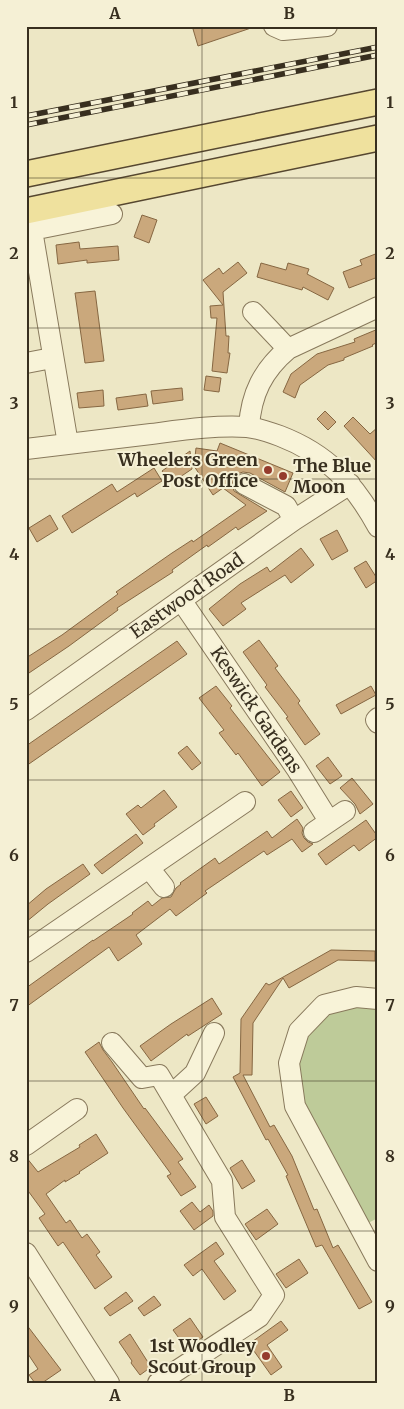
<svg xmlns="http://www.w3.org/2000/svg" width="404" height="1409" viewBox="0 0 404 1409" font-family="Merriweather,serif">
<rect width="100%" height="100%" fill="#ede7c5"/>
<!-- green -->
<path fill="#becb99" d="M378,999V1218L360,1227L295,1106L299,1031L324,1005Z"/>
<!-- building -->
<path fill="#caa87c" stroke="#866742" d="M202,26H251V28L198,46L193,29Z
M142,215L157,220L149,243L134,237Z
M79,242L80,249L118,246L119,260L87,263V260L58,264L56,245Z
M378,253V277L349,288L343,272L362,265L360,260Z
M238,262L247,273L223,292L226,336H229L228,353H230L227,373L212,371L217,318H211L210,306L223,305L203,280L219,268L223,274Z
M261,263L286,270L288,263L309,269L307,274L334,288L328,300L303,287L302,290L257,277Z
M95,291L104,361L85,363L75,293Z
M378,329V342L372,345L373,346L344,358V360L328,365L300,385L295,398L283,392L291,374L317,354L355,342L354,339Z
M206,376L221,378L219,392L204,390Z
M182,388L183,400L153,404L151,391Z
M103,390L104,406L79,408L77,393Z
M146,394L148,406L118,410L116,398Z
M325,411L336,422L328,430L317,419Z
M353,417L370,434L378,427V463L344,426Z
M220,443L293,473L285,492L250,473L243,472L237,474L234,478L232,484L234,491L267,511L238,530L236,527L208,547L207,545L172,570L173,572L117,608L118,610L69,646L26,675V658L62,635L118,594L116,592L172,553L192,540L193,542L246,505L223,488L213,495L194,466L196,448L217,451Z
M190,451L192,469L171,483L162,471Z
M154,468L162,481L137,497L135,493L72,533L62,516L112,484L117,492Z
M50,515L58,529L37,542L29,528Z
M337,530L348,551L332,560L320,539Z
M301,548L314,565L291,583L285,575L241,603L246,609L223,626L209,609L240,584L267,567L270,572Z
M366,561L378,580L366,588L354,568Z
M259,640L278,666L275,668L300,701L298,703L320,734L305,745L286,718L288,717L265,687L267,685L243,652Z
M177,641L187,654L26,766V746Z
M216,686L232,706L230,708L280,772L262,786L238,753L236,755L219,733L224,730L199,698Z
M371,686L376,695L341,714L336,705Z
M187,746L201,763L192,770L178,753Z
M328,757L342,776L330,784L316,766Z
M352,778L373,804L360,814L355,804L340,788Z
M164,790L177,807L154,824L155,826L143,835L126,814L138,805L141,808Z
M291,791L303,808L291,817L278,800Z
M297,819L303,828L302,833L304,838L308,842L313,844L302,852L292,839L267,855L264,851L205,891L207,893L176,916L170,909L136,935L142,944L118,961L109,947L26,1007V988L93,940V941L133,914L132,913L148,901L152,906L162,898L171,897L176,888L181,884L180,883L215,858L219,864L267,831L272,838Z
M366,820L378,837L359,851L354,845L326,865L318,854Z
M136,834L143,843L102,874L94,865Z
M83,864L90,874L48,904L26,922V906L46,889Z
M331,950L375,951V961L338,960L289,988L283,978L253,1023L252,1075H243L270,1127L274,1125L292,1156L314,1210L317,1209L333,1248L338,1245L372,1302L359,1309L322,1245L316,1247L286,1176L288,1175L268,1139L266,1140L233,1077L240,1073L241,1019L266,983L269,985Z
M212,998L222,1014L188,1036L187,1034L151,1061L140,1046L171,1024Z
M99,1042L103,1050L112,1062L144,1109L145,1108L183,1159L178,1162L196,1187L181,1196L167,1176L171,1174L123,1108L85,1052Z
M206,1097L218,1116L206,1124L194,1104Z
M96,1134L108,1153L79,1172L80,1173L65,1182V1180L46,1194L66,1223L70,1220L82,1238L87,1234L100,1252L96,1255L112,1277L95,1289L63,1242L58,1246L39,1218L45,1214L26,1188V1157L38,1172L80,1147L79,1145Z
M242,1160L255,1181L242,1189L230,1168Z
M192,1202L200,1212L209,1205L213,1211V1216L194,1230L180,1211Z
M267,1209L278,1224L256,1240L245,1224Z
M216,1242L224,1254L214,1261L236,1291L224,1300L202,1269L193,1276L184,1265Z
M299,1259L308,1273L286,1288L276,1274Z
M126,1292L133,1301L110,1316L104,1308Z
M154,1296L161,1305L144,1316L138,1308Z
M190,1318L203,1337L187,1349L173,1330Z
M281,1321L288,1330L267,1345L282,1367L271,1375L249,1344Z
M26,1324L61,1370L42,1383H35L29,1375L38,1369L26,1351Z
M130,1334L151,1367L140,1375L131,1363L132,1361L119,1342Z"/>
<g fill="none" stroke-linecap="round" stroke-linejoin="round">
<!-- minor casing -->
<g stroke="#88795c" stroke-width="22">
<path id="minor" d="M274,26L283,30L327,26
M32,230L112,214
M26,231L32,230L68,444
M253,312L288,349
M26,363L52,358
M249,427C251,394 263,370 288,349L378,307
M26,449C68,444 110,439 151,434C182,430 215,425 247,427C258,428 269,432 280,436C327,454 354,483 378,527
M244,484L286,506L294,520
M181,600L296,768L329,821
M26,710L294,520L350,484
M378,718L376,720L378,723
M314,832L345,811
M149,868L164,887
M26,952L245,802
M378,999L356,997L324,1005L299,1031L289,1063L295,1106L378,1261
M112,1043L142,1078L159,1075L222,1181L225,1217L274,1295L259,1317L158,1383
M171,1095L195,1073L214,1033
M26,1145L77,1109
M26,1253L109,1383"/>
</g>
<!-- major casing -->
<g stroke="#564730" stroke-width="28">
<path id="major" d="M26,174L378,102
M26,211L378,138"/>
</g>
<!-- minor -->
<use href="#minor" stroke="#f8f3d8" stroke-width="20"/>
<!-- major -->
<use href="#major" stroke="#efe19e" stroke-width="25"/>
<!-- rail casing -->
<g stroke="#382f1f" stroke-width="5.5">
<path id="rail" d="M26,116L378,47
M26,125L378,55"/>
</g>
<!-- rail -->
<use href="#rail" stroke="#f5f0d5" stroke-width="4" stroke-dasharray="11" stroke-linecap="butt"/>
</g>
<!-- grid -->
<path fill="none" stroke="#382f1f" stroke-width="1" stroke-opacity="0.55" d="M202,26V1383M26,178H378M26,328H378M26,479H378M26,629H378M26,780H378M26,930H378M26,1081H378M26,1231H378"/>
<!-- markers -->
<g fill="#953b2d" stroke="#f5f0d5" stroke-width="2">
<circle cx="268" cy="470" r="5"/>
<circle cx="283" cy="476" r="5"/>
<circle cx="266" cy="1356" r="5"/>
</g>
<g text-anchor="middle" stroke-width="4" stroke-linejoin="round" paint-order="stroke">
<!-- poi labels -->
<g font-size="18" font-weight="bold" fill="#382f1f" stroke="#f5f0d5" text-anchor="end">
<text x="258" y="466">Wheelers Green<tspan x="258" dy="21">Post Office</tspan></text>
<text x="293" y="472" text-anchor="start">The Blue<tspan x="293" dy="21">Moon</tspan></text>
<text x="256" y="1352">1st Woodley<tspan x="256" dy="21">Scout Group</tspan></text>
</g>
<!-- street labels -->
<g font-size="18" fill="#382f1f" stroke="#f5f0d5">
<text transform="translate(187 596) rotate(-35)" y="6">Eastwood Road</text>
<text transform="translate(256 710) rotate(56)" y="6">Keswick Gardens</text>
</g>
</g>
<!-- border -->
<rect width="404" height="1409" fill="none" stroke="#f5f0d5" stroke-width="55"/>
<rect x="28" y="28" width="348" height="1354" fill="none" stroke="#382f1f" stroke-width="2"/>
<g font-size="16" text-anchor="middle" font-weight="bold" fill="#382f1f">
<text x="115" y="19">A</text>
<text x="289" y="19">B</text>
<text x="14" y="108">1</text>
<text x="390" y="108">1</text>
<text x="14" y="259">2</text>
<text x="390" y="259">2</text>
<text x="14" y="409">3</text>
<text x="390" y="409">3</text>
<text x="14" y="560">4</text>
<text x="390" y="560">4</text>
<text x="14" y="710">5</text>
<text x="390" y="710">5</text>
<text x="14" y="861">6</text>
<text x="390" y="861">6</text>
<text x="14" y="1011">7</text>
<text x="390" y="1011">7</text>
<text x="14" y="1162">8</text>
<text x="390" y="1162">8</text>
<text x="14" y="1312">9</text>
<text x="390" y="1312">9</text>
<text x="115" y="1401">A</text>
<text x="289" y="1401">B</text>
</g>
</svg>
